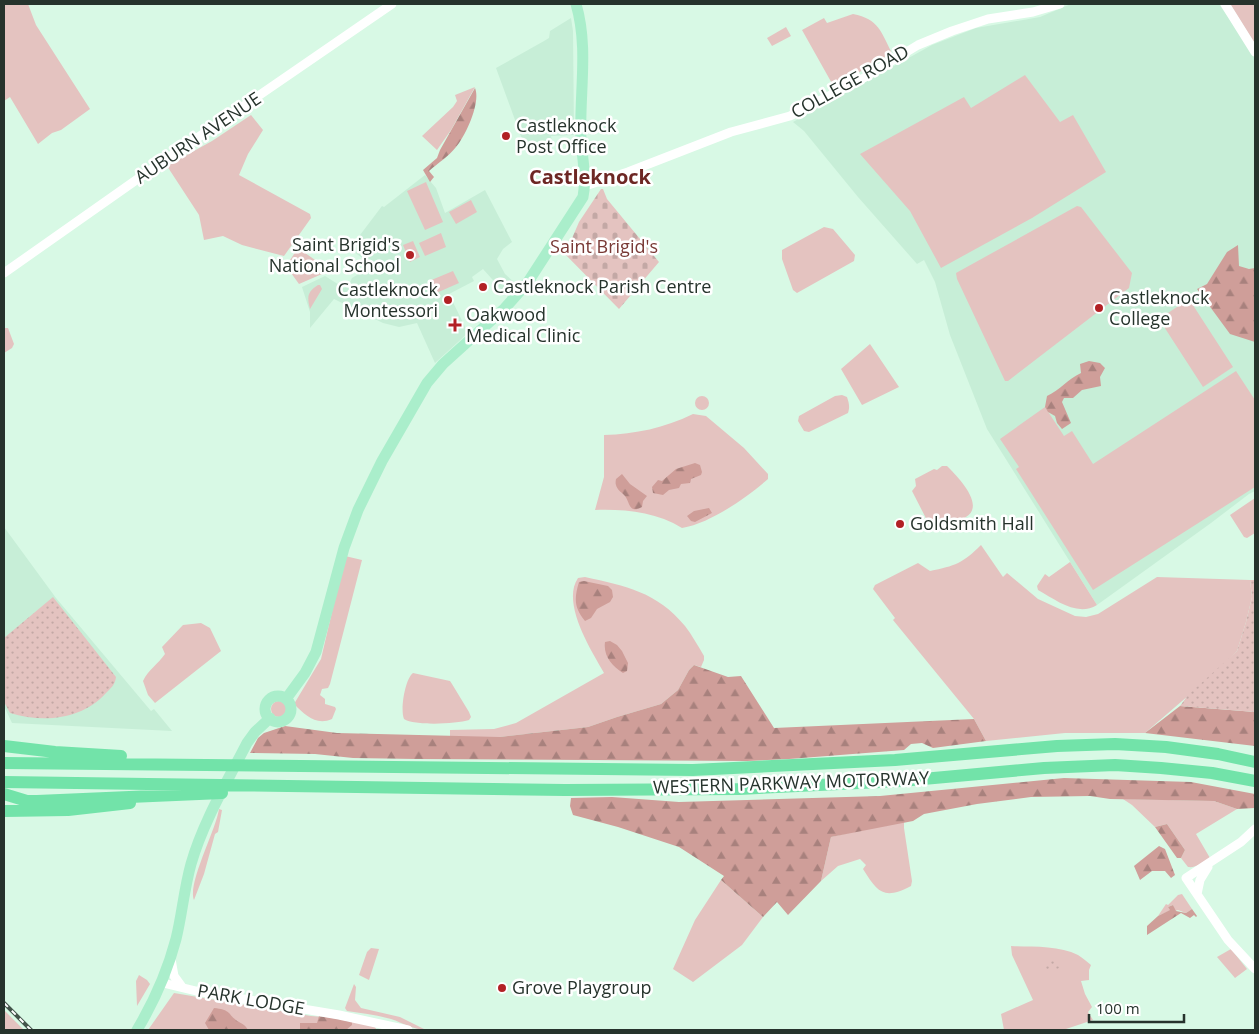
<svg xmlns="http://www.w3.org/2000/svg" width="1259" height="1034" viewBox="0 0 1259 1034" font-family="'Open Sans',sans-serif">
<defs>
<pattern id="forest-firs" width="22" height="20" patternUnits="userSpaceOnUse" patternTransform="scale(1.25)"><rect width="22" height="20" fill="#cf9e99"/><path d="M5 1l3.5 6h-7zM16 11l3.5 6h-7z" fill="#a8817d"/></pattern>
<pattern id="cemetery-stones" width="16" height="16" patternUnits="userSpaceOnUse" patternTransform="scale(1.25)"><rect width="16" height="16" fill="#e4c3c0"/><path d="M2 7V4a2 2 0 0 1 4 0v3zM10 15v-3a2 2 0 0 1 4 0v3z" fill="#c3a8a5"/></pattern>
<pattern id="park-dots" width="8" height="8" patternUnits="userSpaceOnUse" patternTransform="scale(1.25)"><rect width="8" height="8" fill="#e4c3c0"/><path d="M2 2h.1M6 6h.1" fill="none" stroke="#c3a8a5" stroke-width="1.8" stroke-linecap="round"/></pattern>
</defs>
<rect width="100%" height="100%" fill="#d8f9e5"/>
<!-- built -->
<path fill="#c7eed7" d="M1071,4H1219L1255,56V491L1249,494L1211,523L1097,605L987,429L950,335L935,282L924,260L917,264L858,197L804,131L793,122L932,45L976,28L1040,17Z
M571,18L573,31L574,135L551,136L552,141L526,150L496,68L544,41L549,38L550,31Z
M425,175L436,188L445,213L485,190L512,242L503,249L497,259L505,274L517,285L513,291L508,297L483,269L472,277L474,281L449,294L468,333L435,363L417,323L399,327L383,323L334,299L310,328V312L302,287L325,276L344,288L348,287L352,278L367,269L362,258L353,251L357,246L354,243L382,206L384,207Z
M4,527L56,598L151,711L154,709L172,731L12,723L4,706Z"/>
<!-- green -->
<path fill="#e4c3c0" d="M4,4H28L36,25L90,109L61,130L52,133L38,144L10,97L4,101Z
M1230,4H1255V44Z
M853,14C879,19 881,32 892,53L834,87L802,30L824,18L827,23Z
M786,27L791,36L772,46L767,38Z
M1025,75L1060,122L1073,115L1106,172L1032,218L941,268L910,211L860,154L964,97L971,108Z
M475,87L451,130L437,150L422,136L453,107L457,101L455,95Z
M251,115L263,130L248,154L239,175L310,214L311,218L284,256L242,245L223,236L204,240L199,215L167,166L212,141Z
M426,182L443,222L425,230L407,191Z
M471,200L477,212L456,224L449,212Z
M1077,206L1081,207L1132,273L1129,288L1008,381H1005L957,279L956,273Z
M824,227L833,229L855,255L854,261L797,293L793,290L782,259V250Z
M441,233L446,247L425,256L419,243Z
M413,241L420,257L410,262L403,245Z
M298,248L318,262L319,272L322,274L299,284L286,266Z
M453,271L459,283L434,294L429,281Z
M318,285H320L322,289L310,309C307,297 307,292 318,285Z
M1189,299L1233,367L1203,387L1159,319Z
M4,328H8L14,344L12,348L4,353Z
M870,344L899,387L862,405L841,369Z
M1236,371L1255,400V487L1093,590L1016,469L1019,467L1000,439L1045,407L1064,436L1072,431L1093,464Z
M842,395L847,397C849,403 850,407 848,413L809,432L804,431L798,421L799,416L835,396Z
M695 403a7 7 0 1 1 14 0a7 7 0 1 1-14 0Z
M693,414L706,416L744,448L768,474V479C746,498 711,523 682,528C656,512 625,509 595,510L604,477V435C636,434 664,428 693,414Z
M942,466H947C957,476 986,505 966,517C961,520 958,523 952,521L949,518L943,521V529L937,532L932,530L912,491L916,486L915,479L934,469L937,470Z
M1255,498V533L1247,538L1244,537L1230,515Z
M981,545L1003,577L1007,573L1038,599L1075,616L1086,617L1098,614L1157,577L1250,580L1252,597L1246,622L1237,651L1218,670L1145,733H1065L986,741L974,719L893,620L895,618L873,589L875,585L918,563L930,571C955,566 963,563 981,545Z
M345,556L362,560L330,684L328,688L322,689L320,695L325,699V704L335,707L336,709L332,719C316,726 305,715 294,704L321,659Z
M1070,562L1097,605C1077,617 1056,600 1038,590L1037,586L1045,574L1049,577Z
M585,577C626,586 657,592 685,626C692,635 698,646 704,656V660L701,667L694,665L689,670L678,690L661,704L617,717L588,727L500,737H450V730L494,729L516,723L604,673C591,650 561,603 578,578Z
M201,623L210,628L221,651L155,703L148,695L143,681C148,670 158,664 165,654L162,647L183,625Z
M413,673L450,681L452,684L469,712L471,717L469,720C456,724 415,726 404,719C400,710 405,679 413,673Z
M271 709a8 8 0 1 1 16 0a8 8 0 1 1-16 0Z
M1123,799L1214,801L1237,809L1196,834L1210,858C1203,863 1196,868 1188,867L1181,858L1185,850L1167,824L1155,827L1132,805Z
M219,809L222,810L218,832L215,834L204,874L194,900C187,884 216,830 219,809Z
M904,820V828L912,881L911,886C884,900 878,893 863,869L866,865L860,859L838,866L821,881L831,837Z
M721,880L763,917L742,945L693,982L673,969L695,920Z
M1182,894L1192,909L1186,913L1178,910L1175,911L1173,905L1168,907L1171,910L1158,916L1166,904L1168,905L1178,895Z
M1011,946C1032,947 1059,945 1078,955C1083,958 1087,962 1091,965L1089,970V980L1081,981L1085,994L1092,1007L1088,1012L1093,1020L1063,1030H1004L1001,1014L1033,1000L1012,955Z
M371,948L379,949L369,980L359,975L367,952Z
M1231,949L1247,969L1235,978L1217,957Z
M139,975L147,980L150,984L137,1006L136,981Z
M354,984L356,987L355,1000L361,1008L400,1017L426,1030C414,1030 403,1023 391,1019C377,1015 362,1013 347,1011L345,1008Z
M174,993L311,1016L336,1018L374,1026L377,1030H148Z
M4,1010L24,1030H4Z"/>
<!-- forest -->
<path fill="url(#forest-firs)" d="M475,88C481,102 466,135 456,147C449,156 438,163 429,171L434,177L430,182L423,170L437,158L440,150Z
M1238,245L1239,266L1249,269L1255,268V342L1230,334L1197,289L1207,284L1227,252Z
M1089,361L1100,363L1105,368L1100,377L1101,386L1082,390L1073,398H1064L1062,402L1071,423L1062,429L1057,423L1055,416L1048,412L1045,407L1047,396C1060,390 1068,379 1081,373L1080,364Z
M695,463L700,465L702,472L701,475L691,479L690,483L681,484L679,488L669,490L663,495L653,493L652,487L658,480L662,481L676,469Z
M622,474L630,484L647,496L643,501L642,507C629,514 630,503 625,496C620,491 614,488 616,479Z
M709,508L712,513L695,522L691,521L687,516L694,511Z
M584,581L608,586L612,590L613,597L610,602L597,609L591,618L585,621C574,607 574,599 579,582Z
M610,641L617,645L622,651L628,663L627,671L623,673C612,666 603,656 605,642Z
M694,665L728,677L741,676L774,728L974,719L986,741L933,748L922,743L911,744L904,750L789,759L747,761L416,759L353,758L315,754L250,753L258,738L264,733L285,726L337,733L500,737L588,727L617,717L661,704L678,690L689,670Z
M1180,706L1255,712V746L1145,733Z
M1064,778L1191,782L1255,794V808L1237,809L1214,801L1110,799L1090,796L1031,797L977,804L924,814L913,821L831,837L821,881L788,915L777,902L763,917L721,880L724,876L679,847L618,827L573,815L570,806L571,798L612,797L679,802L880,796Z
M1167,824L1185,850L1181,858H1177L1155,827Z
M1159,846L1165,849L1175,875L1171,878L1165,871H1152L1140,880L1134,866Z
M1173,905L1176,911L1186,913L1192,909L1197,916L1196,917L1194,915L1190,918L1181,913L1147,935V926L1158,916L1170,910L1168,907Z
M214,1008C233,1010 227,1015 239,1022C244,1025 245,1025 248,1030H209L205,1023Z
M319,1016L352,1021V1025L346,1030H300V1023H317Z"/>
<!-- cemetery -->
<path fill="url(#cemetery-stones)" d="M601,189H603L607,199L659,262L619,309L560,249L570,243L579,222Z"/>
<!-- park -->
<path fill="url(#park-dots)" d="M1250,580H1255V712L1180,706L1188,695L1237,651L1246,622L1252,597Z
M53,597L116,677C115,685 111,688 106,693C82,720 43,723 10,713L4,702V638Z
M1058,959L1060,968L1046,972L1044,963Z"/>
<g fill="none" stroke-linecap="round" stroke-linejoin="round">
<!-- minor -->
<path stroke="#fff" stroke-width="9" d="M1225,4L1255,52
M585,186L628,172L731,132L790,116L862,79L918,45L952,31L988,19L1033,12L1060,4
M4,273L139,178L392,4
M1255,829L1241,842L1186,878L1228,940L1255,969
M1197,894L1200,880L1208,867
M171,959L174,976L182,987
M163,983L196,991L339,1015L408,1030"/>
<!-- major -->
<path stroke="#aaeecb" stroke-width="11" d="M265 709a13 13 0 1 1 26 0a13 13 0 1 1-26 0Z
M286,699L305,673L316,652L344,548L358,510L382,461L427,383L443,364L505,308L528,282L583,197C587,177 582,158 581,139C579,94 589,48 576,4
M137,1030C155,1000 167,973 176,939C182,915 184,889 191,864C203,822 227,782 247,743L255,732L270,718"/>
<!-- highway -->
<path stroke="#72e3a9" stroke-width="12" d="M4,746L55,752L121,756
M4,763L693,770L895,760L1057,746L1115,744L1166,747L1218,754L1255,762
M4,782L565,790L739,789L901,781L1044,768L1115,765L1161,768L1212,773L1255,781
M4,794L27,801H37L222,793
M4,811L68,810L130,803"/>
<!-- rail casing -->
<g stroke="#44544b" stroke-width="4">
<path id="rail" d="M4,1003L31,1030"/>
</g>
<!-- rail -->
<use href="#rail" stroke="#fff" stroke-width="2" stroke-dasharray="5.5" stroke-linecap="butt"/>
</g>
<!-- markers -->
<g fill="#b22125" stroke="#fff" stroke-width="2">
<circle cx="506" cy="136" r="5"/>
<circle cx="410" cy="255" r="5"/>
<circle cx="483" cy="287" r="5"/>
<circle cx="448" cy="300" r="5"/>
<circle cx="1099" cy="308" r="5"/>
<path d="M452.5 317.5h5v5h5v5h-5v5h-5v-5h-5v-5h5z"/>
<circle cx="900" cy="524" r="5"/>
<circle cx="502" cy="988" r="5"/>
</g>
<g text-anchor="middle" stroke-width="5" stroke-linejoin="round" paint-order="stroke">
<!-- street labels -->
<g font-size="18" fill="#26332c" stroke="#fff">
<text transform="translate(850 82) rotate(-29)" y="6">COLLEGE ROAD</text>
<text transform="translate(198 138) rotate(-34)" y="6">AUBURN AVENUE</text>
<text transform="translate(791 783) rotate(-2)" y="6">WESTERN PARKWAY MOTORWAY</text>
<text transform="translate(251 1000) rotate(10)" y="6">PARK LODGE</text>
</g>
<!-- poi labels -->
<g font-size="18" fill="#26332c" stroke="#fff" text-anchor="start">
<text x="516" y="132">Castleknock<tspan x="516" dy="21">Post Office</tspan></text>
<text x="400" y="251" text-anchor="end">Saint Brigid's<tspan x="400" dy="21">National School</tspan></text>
<text x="493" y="293">Castleknock Parish Centre</text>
<text x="438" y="296" text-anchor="end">Castleknock<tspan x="438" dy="21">Montessori</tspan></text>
<text x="1109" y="304">Castleknock<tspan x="1109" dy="21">College</tspan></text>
<text x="466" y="321">Oakwood<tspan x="466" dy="21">Medical Clinic</tspan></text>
<text x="910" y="530">Goldsmith Hall</text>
<text x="512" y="994">Grove Playgroup</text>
</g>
<!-- park labels -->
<g font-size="18" fill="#793935" stroke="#fff">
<text x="604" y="253">Saint Brigid's</text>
</g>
<!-- quarter labels -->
<g font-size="20" font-weight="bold" fill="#6d2724" stroke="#fff">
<text x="590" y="184">Castleknock</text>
</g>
</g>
<!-- border -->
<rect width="1259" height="1034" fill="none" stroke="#26332c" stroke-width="10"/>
<!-- scale -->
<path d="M1089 1014v8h95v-8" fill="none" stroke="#26332c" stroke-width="2.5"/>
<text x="1096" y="1014" font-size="15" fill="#26332c" stroke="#ffffff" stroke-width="4" paint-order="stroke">100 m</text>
</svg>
